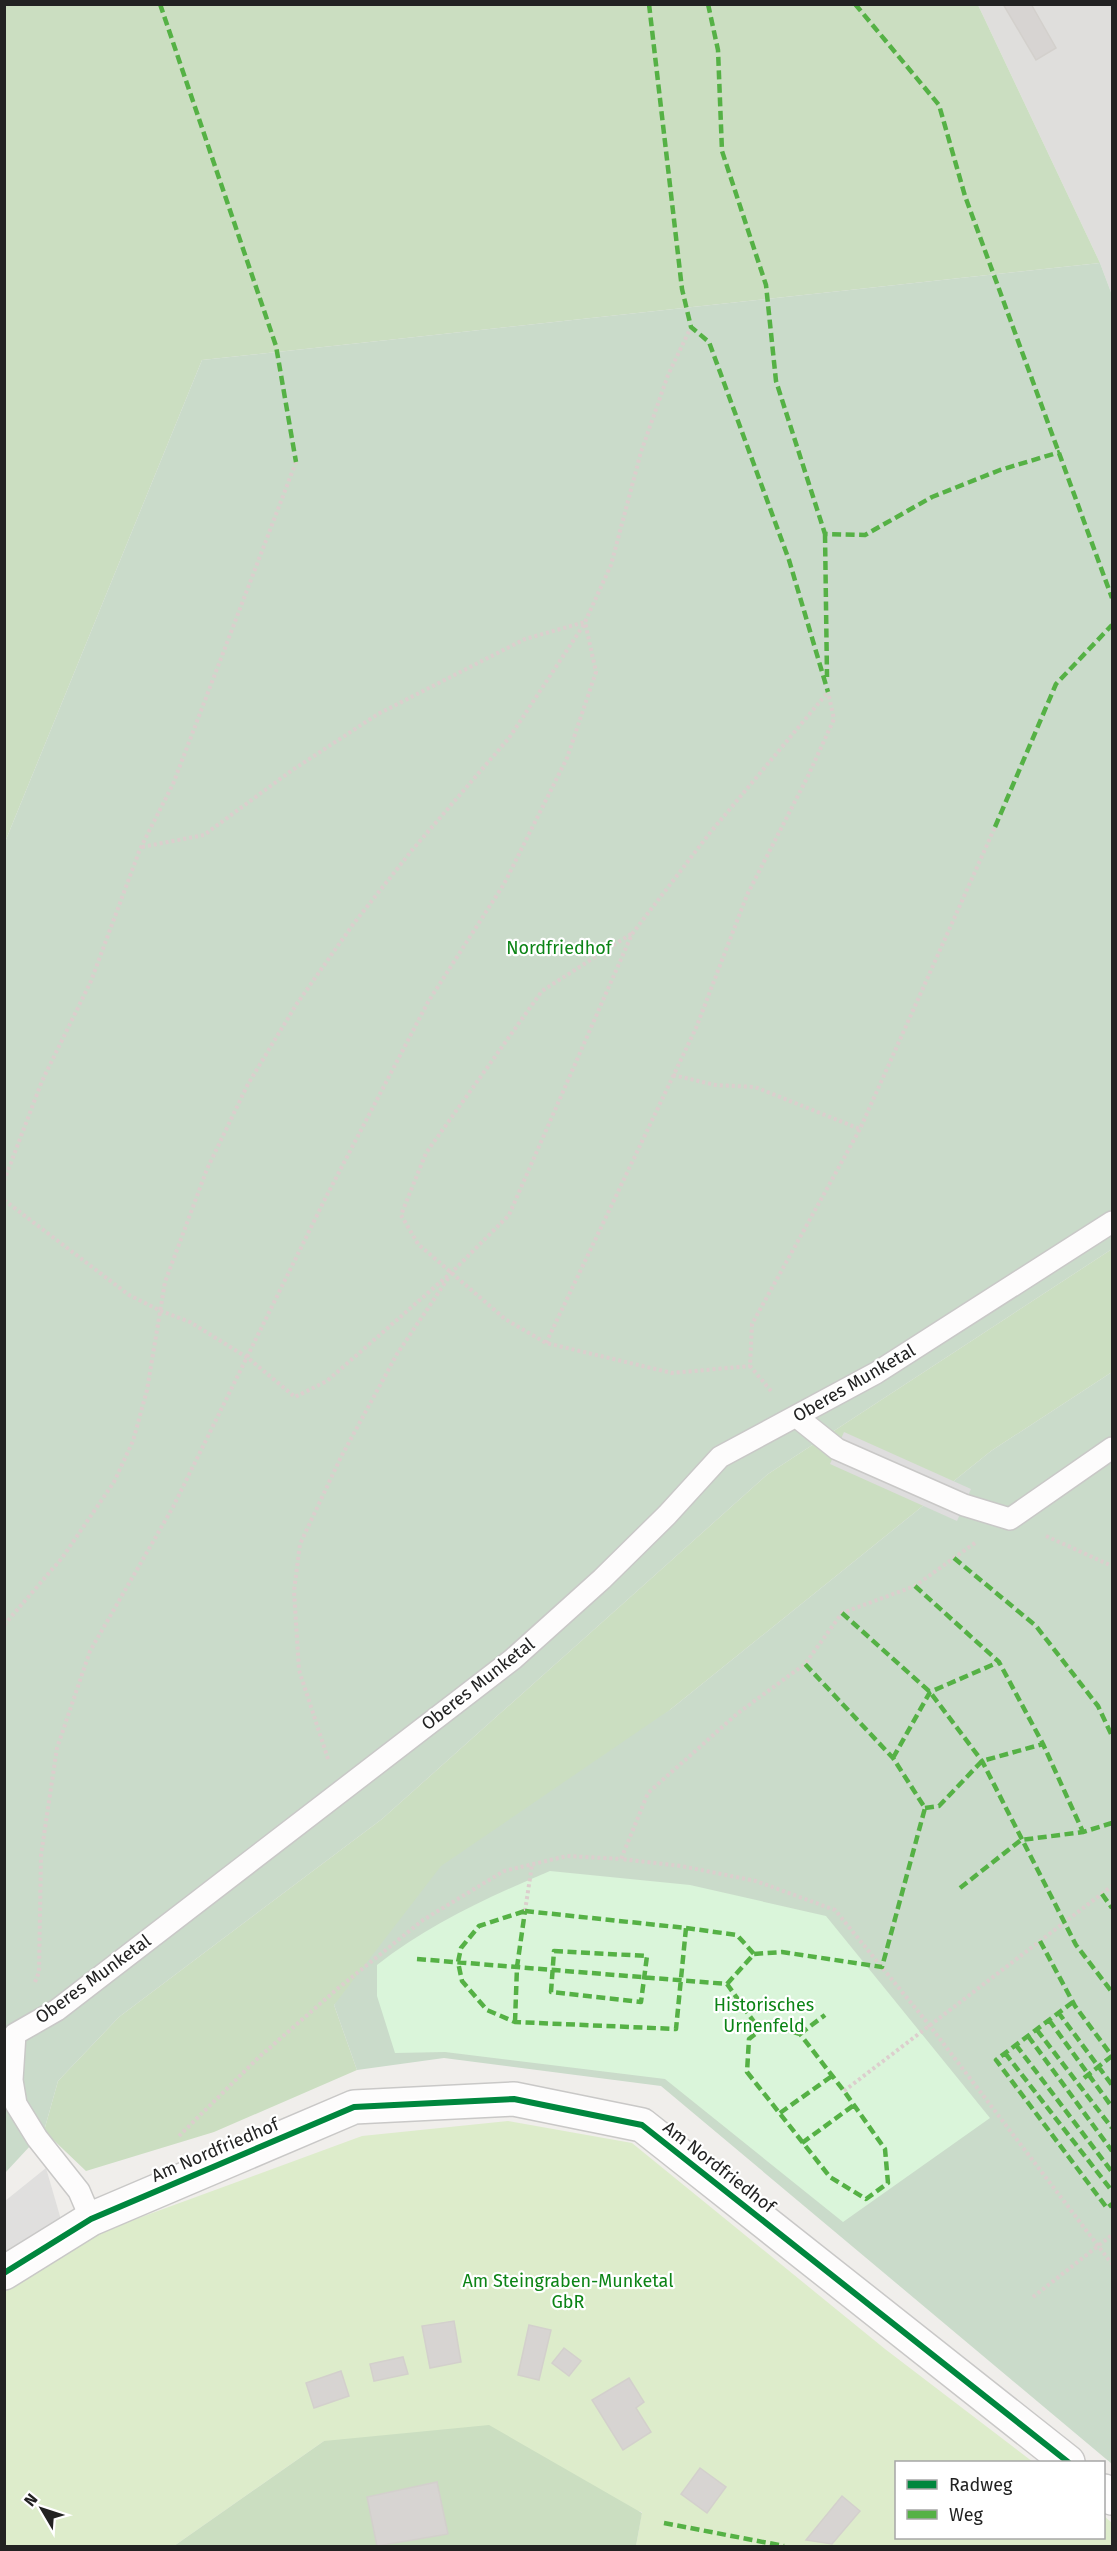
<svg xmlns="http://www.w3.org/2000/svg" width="1117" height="2551" viewBox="0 0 1117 2551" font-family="'Fira Sans',sans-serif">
<rect width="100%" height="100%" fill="#f0eeeb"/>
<!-- residential -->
<path fill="#dfdedc" d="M978,5H1112V295L1100,263Z"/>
<!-- grass -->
<path fill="#ddeccb" d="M508,2121L632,2143L885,2349L1033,2462H896V2538H1104V2516L1112,2523V2546H636L642,2512L324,2441L174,2546H5V2292L84,2238L362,2136Z"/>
<!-- forest -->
<path fill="#cbdec1" d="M5,5H978L1100,263L202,360L5,842Z
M1112,1249V1372L991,1451L671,1709L334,2005L357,2070L214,2132L86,2171L44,2131L58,2081L119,2017L382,1819L768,1474Z
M489,2425L642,2513L636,2546H174L324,2441Z"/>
<!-- cemetery -->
<path fill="#cadbca" d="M1100,263L1112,295V1249L768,1474L382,1819L119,2017L58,2081L44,2131L5,2173V842L202,360Z
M1112,1372V2464L661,2086L444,2058L357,2070L334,2005L441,1866L671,1709L991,1451Z"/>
<!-- park -->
<path fill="#daf5da" d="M550,1871L690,1885L826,1916L990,2118L843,2222L665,2079L445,2052L395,2053L377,1996V1965C428,1925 490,1896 550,1871Z"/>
<!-- parking -->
<path fill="#e0dfde" d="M46,2168L64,2230L5,2266V2201Z"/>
<!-- pier -->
<path fill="#dedddd" d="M844,1432L971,1489L957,1521L830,1464Z"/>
<!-- building -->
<path fill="#d7d4d2" stroke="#d3d0cc" stroke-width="1.5" d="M1003,4H1031L1056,48L1036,60Z
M454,2321L461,2362L430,2368L422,2326Z
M529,2325L551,2330L539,2380L518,2375Z
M564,2348L581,2361L569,2376L552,2363Z
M403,2357L408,2374L374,2381L370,2364Z
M341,2371L349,2396L314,2408L306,2383Z
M629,2378L644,2402L636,2408L651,2432L623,2450L592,2400Z
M700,2468L726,2487L707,2513L681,2494Z
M437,2482L448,2534L377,2546L367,2497Z
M842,2496L860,2511L832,2544L806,2540Z"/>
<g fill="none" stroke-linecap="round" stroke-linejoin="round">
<!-- service casing -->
<g stroke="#c9c8c7" stroke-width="24">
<path id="service" d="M797,1417L837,1449L964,1505L1010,1519L1112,1448
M91,2219L79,2191L37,2138L16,2104L12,2080L15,2034L57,2010L513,1659L602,1579L667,1515L720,1457L876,1373L1112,1222"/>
</g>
<!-- minor casing -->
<g stroke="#c9c8c7" stroke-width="36">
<path id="minor" d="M4,2273L91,2219L354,2107L514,2099L642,2125L1068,2462
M1104,2491L1112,2498"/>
</g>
<!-- path -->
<path stroke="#dccecd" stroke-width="4" stroke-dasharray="3 3" stroke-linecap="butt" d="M142,847L204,835L291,771L378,714L525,639L585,622
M631,934L542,991L426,1153L401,1215L418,1244L505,1319L546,1343L672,1373L750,1366
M673,1075L715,1085L755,1087L860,1129
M4,1181L42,1081L91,981L140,849L173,784L296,462
M4,1200L129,1295L161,1311L190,1322L248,1358L295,1397L327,1381L453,1271L509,1215L632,934L709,834L828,692
M546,1343L696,1028L747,895L808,776L834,719L828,692
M771,1391L750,1366L752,1324L860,1129L995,827
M1046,1536L1112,1566
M975,1543L915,1586L842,1613L805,1664L738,1713L648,1793L621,1859L681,1866L756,1881L835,1910L930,2026L1112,2264
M4,1625L62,1558L114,1482L133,1441L147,1390L165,1282L207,1169L248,1084L296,1005L354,923L413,849L509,738L585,623
M328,1759L299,1670L294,1591L300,1544L341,1457L397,1354L449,1277
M525,1911L532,1865
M35,1982L39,1972L41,1855L57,1748L90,1651L173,1507L326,1197L428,1002L504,884L567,758L596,672L585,622L611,565L641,452L668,375L691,327
M844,2091L1112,1886
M179,2136L258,2058L336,1990L423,1920L504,1871L567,1856L621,1859
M1033,2297L1112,2235"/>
<!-- service -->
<use href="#service" stroke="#fdfcfc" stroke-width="21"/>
<!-- minor -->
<use href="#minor" stroke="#fdfcfc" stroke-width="33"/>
<!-- quiet -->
<path stroke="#55b145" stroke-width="4.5" stroke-dasharray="9 4.5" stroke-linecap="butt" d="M160,4L276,346L296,462
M649,4L682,289L691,327L709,342L789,560L828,692
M708,4L718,50L722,151L766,285L776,381L825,534L865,535L932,497L1000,470L1060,452
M855,4L939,105L965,196L1112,598
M825,534L827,677
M995,827L1056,684L1112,625
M954,1558L1036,1626L1098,1706L1112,1736
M915,1586L999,1662L1043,1744L1083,1832
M842,1613L930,1692L982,1761L1076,1945L1112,1992
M893,1758L930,1692L999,1662
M925,1808L939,1806L982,1761L1043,1744
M960,1888L1021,1840L1083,1832L1112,1823
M1102,1894L1112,1908
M525,1911L686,1928L676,2029L515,2022L487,2010L462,1981L458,1962L461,1948L479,1926Z
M686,1928L737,1935L754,1954
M1040,1941L1075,2006L1112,2056
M554,1951L647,1956L641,2002L551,1992Z
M417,1959L727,1984L759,2029
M727,1984L754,1954L782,1952L882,1967L925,1808L893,1758L805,1664
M1073,2002L996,2060L1107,2208L1112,2204
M1058,2012L1112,2085
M1049,2020L1112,2107
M515,2022L517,1967L525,1911
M768,2024L800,2034L844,2091L885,2149L888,2183L866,2199L830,2177L747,2072L749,2039Z
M1037,2030L1112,2128
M800,2034L825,2015
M1028,2036L1112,2151
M1016,2045L1112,2172
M1005,2053L1112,2191
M1084,2078L1112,2056
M780,2113L832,2076
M802,2143L854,2105
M664,2523L784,2546"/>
<!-- cycleway casing -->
<g stroke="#fff" stroke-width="10">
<path id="cycleway" d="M4,2273L91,2219L354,2107L514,2099L642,2125L1068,2462"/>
</g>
<!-- cycleway -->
<use href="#cycleway" stroke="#00873e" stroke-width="6"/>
</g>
<g text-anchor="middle" stroke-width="4.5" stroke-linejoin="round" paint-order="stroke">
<!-- park labels -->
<g font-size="18" fill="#0c8416" stroke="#fff">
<text x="559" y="954">Nordfriedhof</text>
<text x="764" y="2011">Historisches<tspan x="764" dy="21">Urnenfeld</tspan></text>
<text x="568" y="2287">Am Steingraben-Munketal<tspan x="568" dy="21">GbR</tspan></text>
</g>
<!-- street labels -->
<g font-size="18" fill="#222" stroke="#fff">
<text transform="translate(854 1383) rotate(-30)" y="6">Oberes Munketal</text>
<text transform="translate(478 1684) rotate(-38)" y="6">Oberes Munketal</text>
<text transform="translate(93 1979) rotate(-36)" y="6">Oberes Munketal</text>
<text transform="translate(215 2150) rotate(-23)" y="6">Am Nordfriedhof</text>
<text transform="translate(719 2167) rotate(38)" y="6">Am Nordfriedhof</text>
</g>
</g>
<!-- border -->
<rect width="1117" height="2551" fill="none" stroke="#222222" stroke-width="12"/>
<!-- legend -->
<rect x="895" y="2461" width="210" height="78" fill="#ffffff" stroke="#a7a7a7" stroke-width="1.5"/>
<rect x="907" y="2480" width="30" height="9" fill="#00873e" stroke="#a7a7a7" stroke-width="1.5"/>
<text x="949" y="2491" font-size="18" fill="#222222">Radweg</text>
<rect x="907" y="2510" width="30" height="9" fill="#55b145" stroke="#a7a7a7" stroke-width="1.5"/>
<text x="949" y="2521" font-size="18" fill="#222222">Weg</text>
<!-- north arrow -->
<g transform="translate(42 2509) rotate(309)" stroke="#ffffff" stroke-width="4.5" paint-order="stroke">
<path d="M0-4.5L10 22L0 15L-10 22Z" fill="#222222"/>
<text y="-9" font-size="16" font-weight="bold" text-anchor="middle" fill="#222222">N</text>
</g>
</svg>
